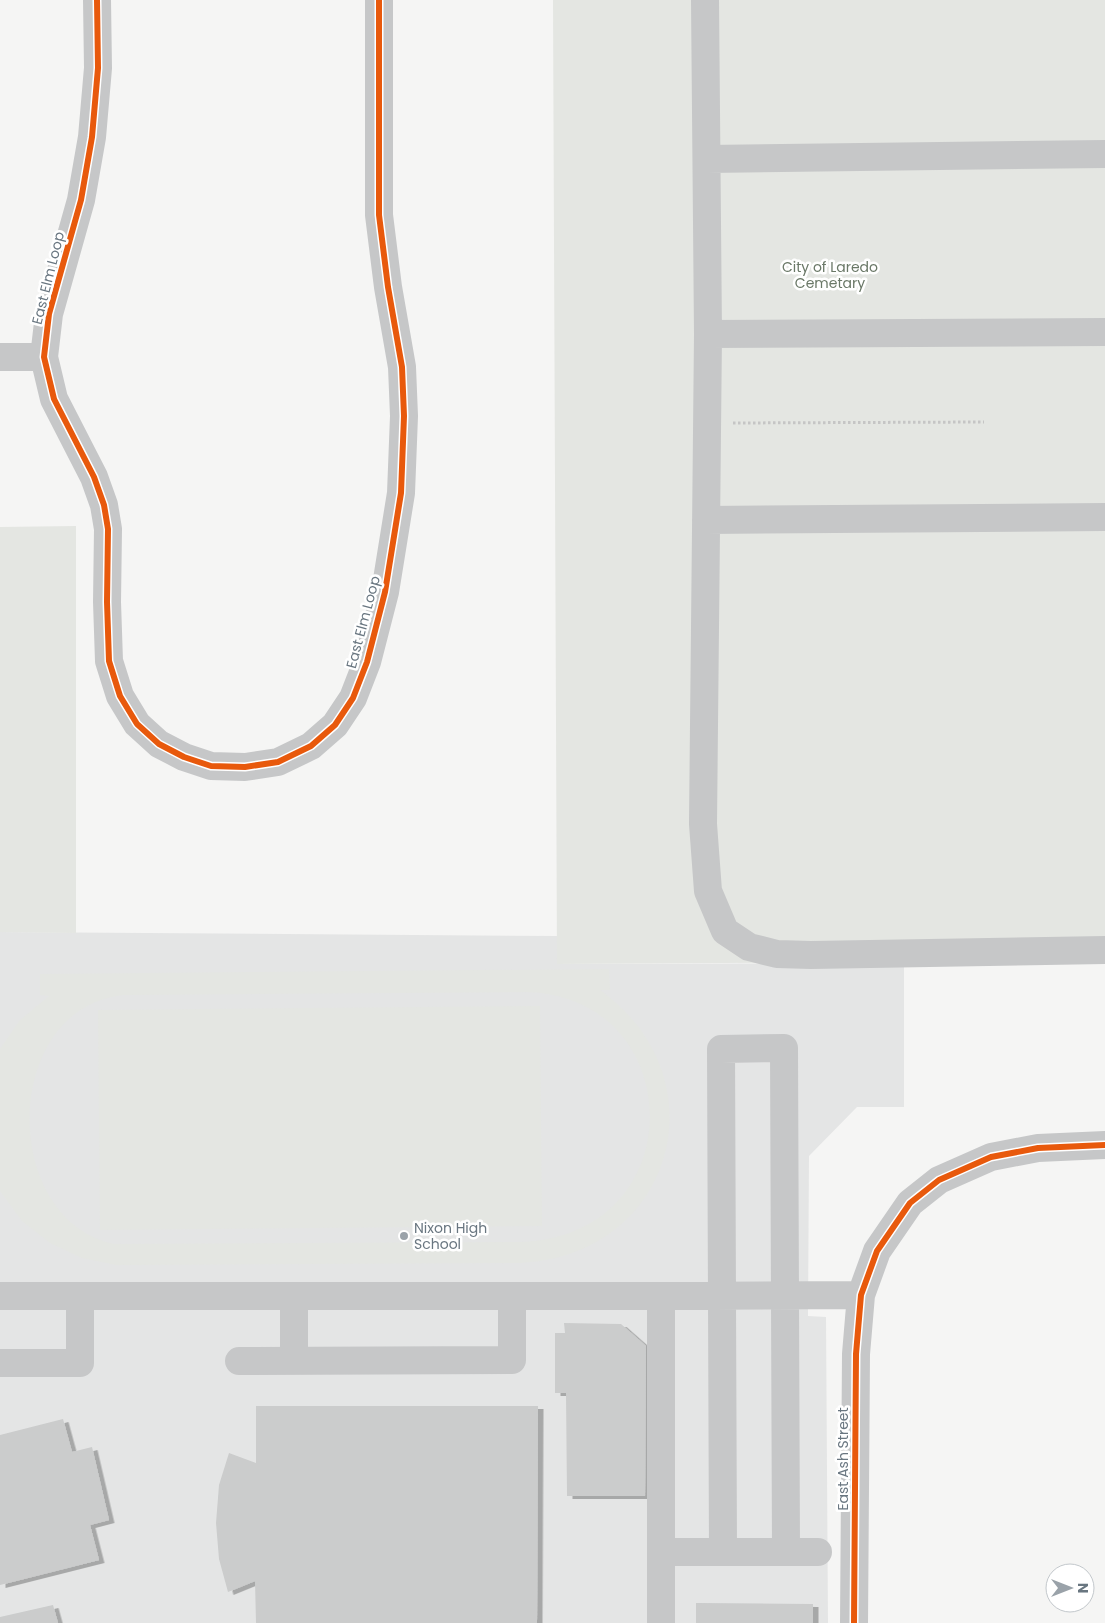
<svg xmlns="http://www.w3.org/2000/svg" width="1105" height="1623" viewBox="0 0 1105 1623" font-family="Poppins,sans-serif">
<defs>
<filter id="shadow"><feDropShadow dx="5.5" dy="3" stdDeviation="0" flood-color="#0004"/></filter>
</defs>
<rect width="100%" height="100%" fill="#f5f5f4"/>
<!-- built -->
<path fill="#e4e5e5" d="M0,932L557,936V964L904,963V1107H857L809,1156L808,1316L826,1317L828,1623H0Z"/>
<!-- green -->
<path fill="#e4e6e2" fill-rule="evenodd" d="M553,0H1105V961L557,964Z
M76,526V933L0,932V527Z
M609,969L610,990H600C724,1079 673,1256 520,1263L116,1265L82,1258L50,1243L22,1221L0,1191V1049L20,1020L49,996L40,995V974ZM528,992C689,998 694,1235 522,1242L114,1244C0,1220 0,1009 123,995Z
M540,1006L542,1226L100,1230L98,1010Z"/>
<!-- building -->
<path fill="#cbcccc" filter="url(#shadow)" d="M564,1323L621,1324L646,1346L645,1496H567L566,1393H555V1333H565Z
M256,1406H538L537,1623H256L255,1581L228,1592L219,1559L216,1523L219,1485L229,1453L256,1463Z
M63,1419L72,1452L92,1447L109,1520L90,1525L99,1560L0,1585V1435Z
M696,1603L813,1604V1623H696Z
M53,1605L58,1623H0V1617Z"/>
<g fill="none" stroke-linecap="round" stroke-linejoin="round">
<!-- path -->
<path stroke="#c5c5c5" stroke-width="3" stroke-dasharray="2.5 2.5" stroke-linecap="butt" d="M733,423L984,422"/>
<!-- minor -->
<path stroke="#c6c7c8" stroke-width="28" d="M97,0L98,68L92,137L81,200L49,314L44,357L54,399L94,477L104,505L108,529L107,602L109,661L120,696L137,724L159,744L184,757L211,766L245,767L278,762L311,746L335,725L353,698L367,662L385,592L401,493L404,416L402,367L388,287L379,215V0
M705,0L708,334L703,824L708,891L725,931L749,947L777,954L811,955L1105,950
M707,159L1105,154
M708,334L1105,332
M0,357H44
M706,520L1105,517
M0,1296H661V1623
M294,1296V1360
M661,1296L861,1295
M239,1361L512,1360V1296
M0,1363H80V1296
M661,1552H818
M723,1552L721,1049L784,1048L786,1552
M854,1623L856,1354L861,1295L877,1251L910,1203L939,1180L991,1157L1038,1148L1105,1145"/>
<!-- cycleway casing -->
<g stroke="#fff" stroke-width="9">
<path id="cycleway" d="M97,0L98,68L92,137L81,200L49,314L44,357L54,399L94,477L104,505L108,529L107,602L109,661L120,696L137,724L159,744L184,757L211,766L245,767L278,762L311,746L335,725L353,698L367,662L385,592L401,493L404,416L402,367L388,287L379,215V0
M854,1623L856,1354L861,1295L877,1251L910,1203L939,1180L991,1157L1038,1148L1105,1145"/>
</g>
<!-- cycleway -->
<use href="#cycleway" stroke="#e8590c" stroke-width="6"/>
</g>
<!-- markers -->
<circle fill="#9aa2a9" stroke="#fff" stroke-width="2" cx="404" cy="1236" r="5"/>
<g text-anchor="middle" stroke-width="5" stroke-linejoin="round" paint-order="stroke">
<!-- park labels -->
<g font-size="14" fill="#6a7867" stroke="#fff">
<text x="830" y="272">City of Laredo<tspan x="830" dy="16">Cemetary</tspan></text>
</g>
<!-- street labels -->
<g font-size="14" fill="#697680" stroke="#fff">
<text transform="translate(48 278) rotate(-76)" y="5">East Elm Loop</text>
<text transform="translate(363 622) rotate(-75)" y="5">East Elm Loop</text>
<text transform="translate(843 1459) rotate(-90)" y="5">East Ash Street</text>
</g>
<!-- poi labels -->
<g font-size="14" fill="#697680" stroke="#fff" text-anchor="start">
<text x="414" y="1233">Nixon High<tspan x="414" dy="16">School</tspan></text>
</g>
</g>
<!-- north arrow -->
<g transform="translate(1070 1588) rotate(90)"><circle r="24" fill="#ffffff" stroke="#c3c8cc"/>
<path d="M0-4L9 19L0 12L-9 19Z" fill="#9aa2a9"/>
<text y="-8" font-size="14" font-weight="bold" text-anchor="middle" fill="#697680">N</text>
</g>
</svg>
